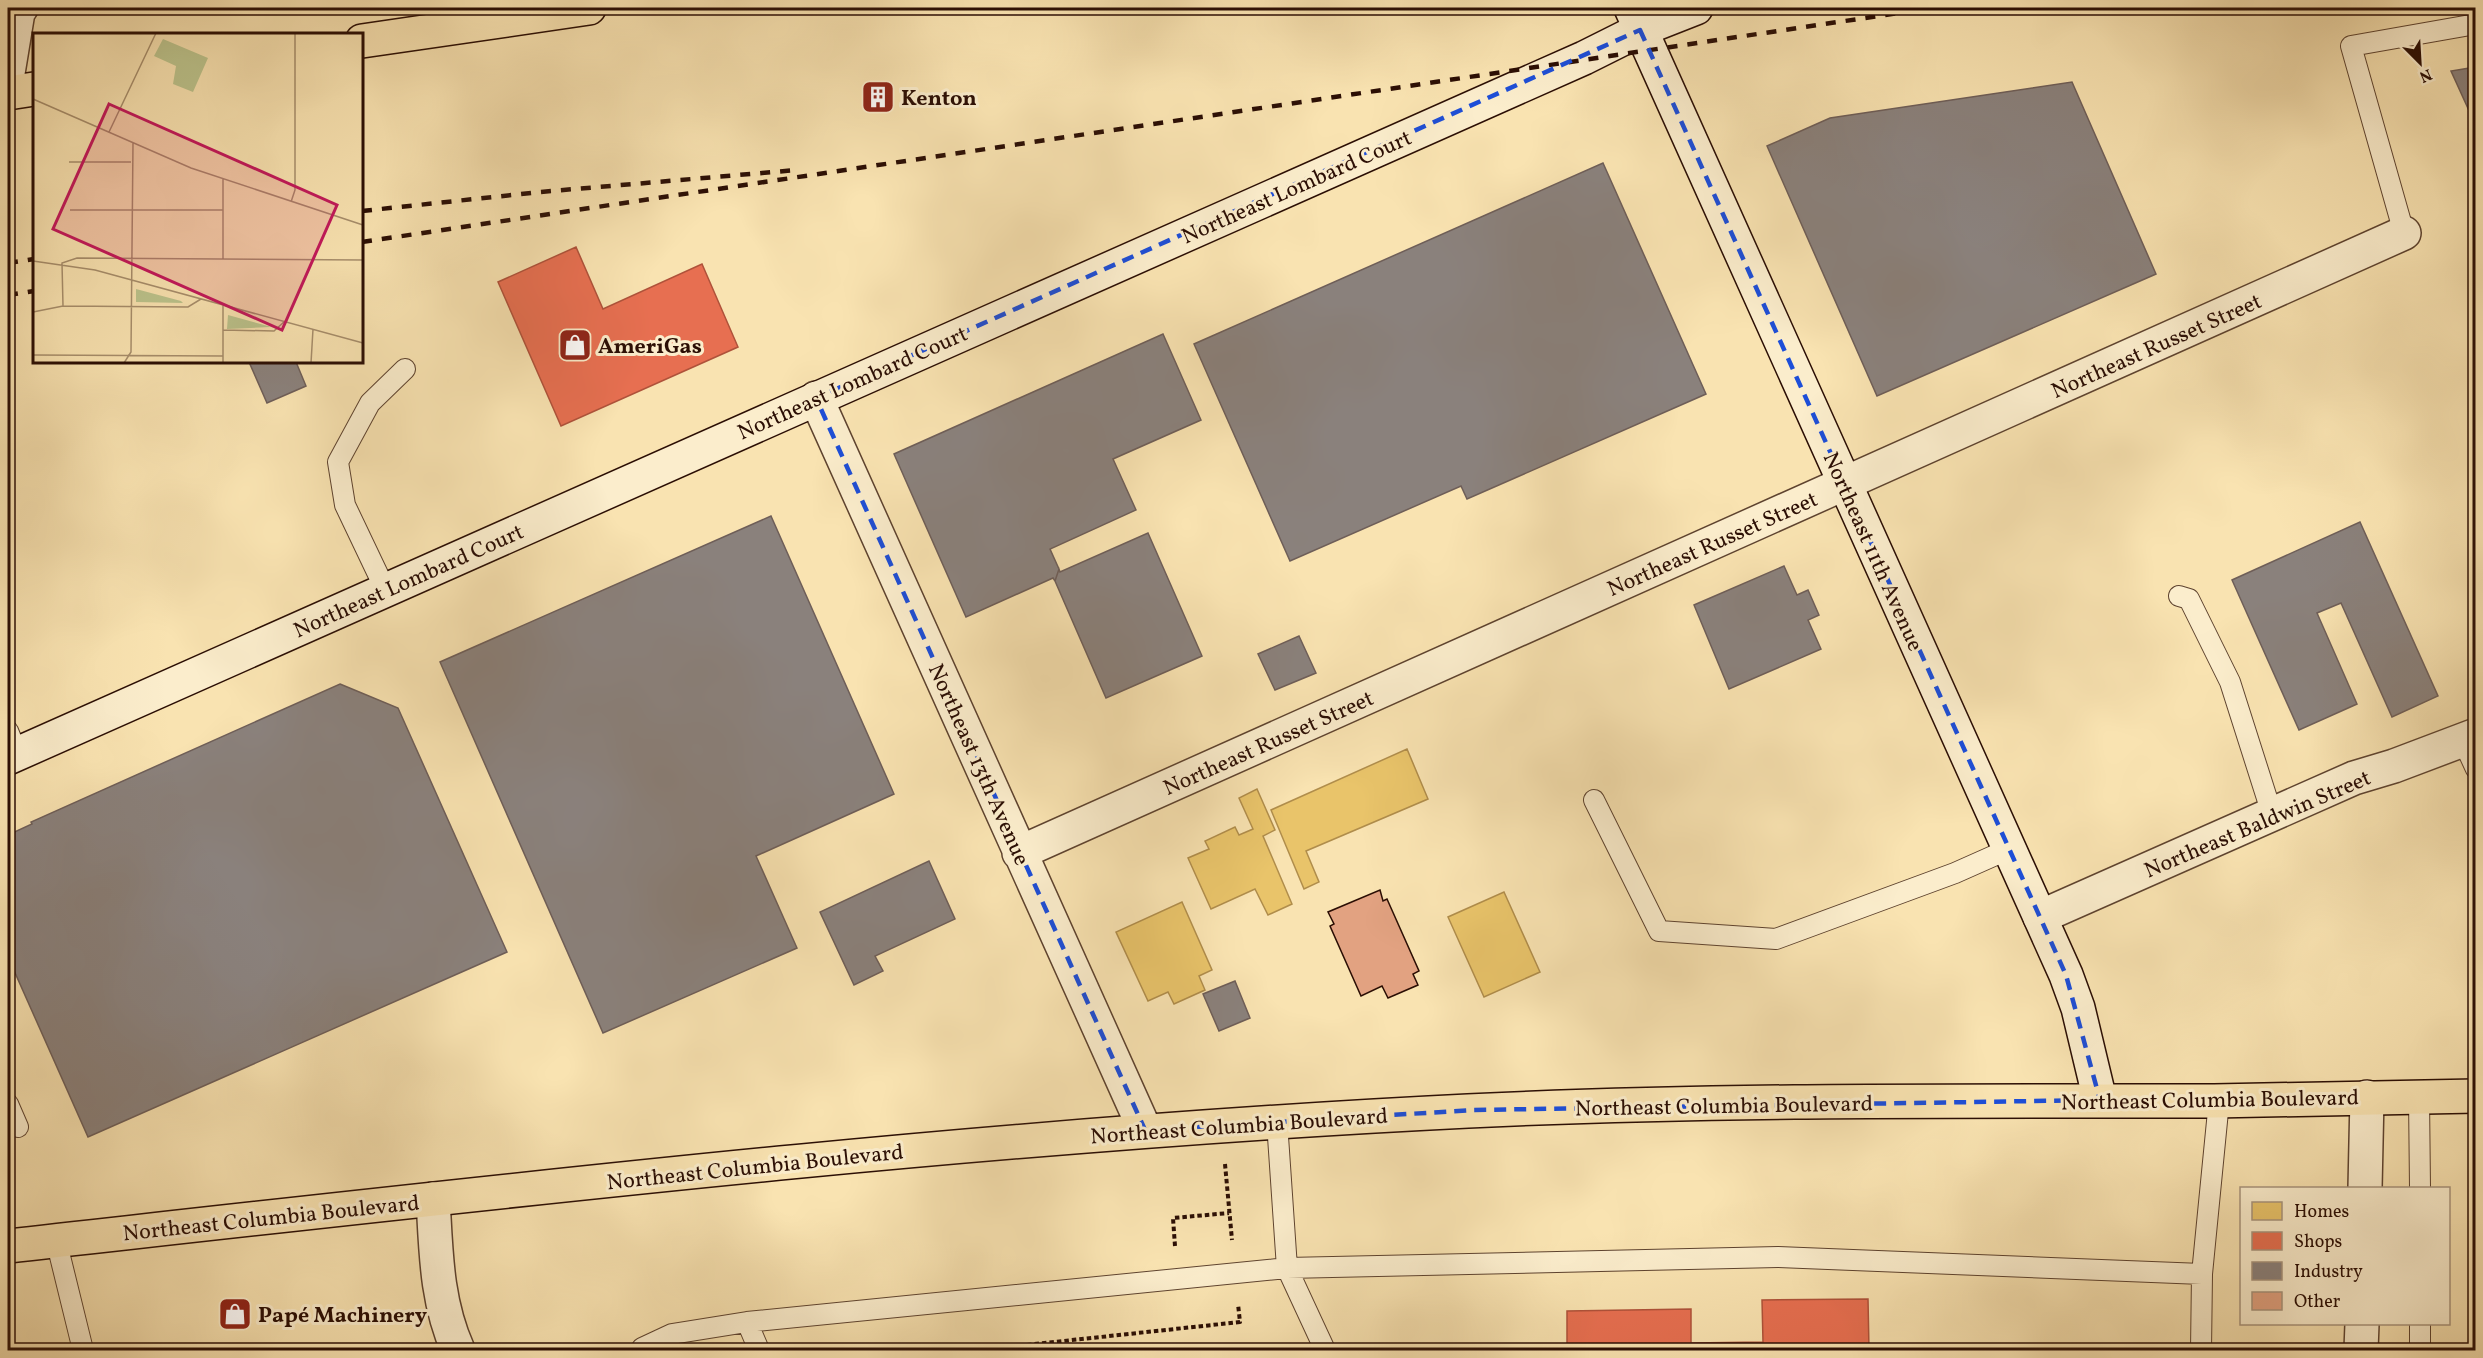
<svg xmlns="http://www.w3.org/2000/svg" width="2483" height="1358" viewBox="0 0 2483 1358" font-family="Vollkorn,serif">
<rect width="100%" height="100%" fill="#f9e3b1"/>
<filter id="stains"><feTurbulence type="fractalNoise" baseFrequency=".00333" numOctaves="4"/><feColorMatrix values="0 0 0 0 .2 0 0 0 0 .09 0 0 0 0 .02 0 0 0 .5 -.17"/></filter>
<radialGradient id="worn" r=".72"><stop offset=".6" stop-color="#630" stop-opacity="0"/><stop offset="1" stop-color="#630" stop-opacity=".3"/></radialGradient>
<!-- homes -->
<path fill="#e9c46a" stroke="#b08d4b" stroke-width="1.5" d="M1407,749L1428,799L1306,851L1319,882L1304,889L1271,810Z
M1257,789L1275,830L1263,836L1292,904L1268,915L1255,889L1211,909L1188,858L1209,849L1205,841L1235,827L1239,835L1253,829L1239,798Z
M1504,892L1540,972L1484,997L1448,917Z
M1182,902L1212,970L1199,976L1205,990L1174,1004L1168,992L1148,1001L1116,932Z"/>
<!-- shops -->
<path fill="#e76f51" stroke="#af523a" stroke-width="1.5" d="M576,247L603,309L702,264L738,347L561,426L498,282Z
M1868,1299L1869,1350H1567V1311L1691,1309V1343L1763,1342L1762,1300Z"/>
<!-- industry -->
<path fill="#8a817c" stroke="#6e5e58" stroke-width="1.5" d="M2476,67V126L2451,71Z
M2072,82L2156,274L1877,396L1767,146L1830,118Z
M887,87L890,103L869,107L866,91Z
M1603,163L1706,394L1467,499L1461,486L1290,561L1194,344Z
M1163,334L1201,420L1113,459L1136,510L1050,549L1059,569L1055,581L1053,578L966,617L894,454Z
M249,362H296L306,386L267,403Z
M771,516L894,794L756,856L797,948L603,1033L440,662Z
M2360,522L2438,696L2392,717L2341,603L2317,613L2357,704L2299,730L2232,580Z
M1148,533L1202,656L1106,698L1055,581L1059,569L1060,572Z
M1784,566L1797,595L1808,590L1819,615L1808,620L1821,649L1729,689L1694,605Z
M1299,636L1316,673L1275,690L1258,654Z
M340,684L398,708L507,952L88,1137L8,957V835L32,824L31,822Z
M929,861L955,919L875,956L883,971L854,985L820,912Z
M1235,981L1250,1018L1219,1031L1203,994Z"/>
<!-- building -->
<path fill="#e2a281" stroke="#2b0e04" stroke-width="1.5" d="M1380,890L1383,901L1387,899L1419,971L1413,974L1418,985L1388,998L1382,986L1361,996L1330,926L1334,924L1328,912Z"/>
<g fill="none" stroke-linecap="round" stroke-linejoin="round">
<!-- lane casing -->
<g stroke="#5e432f" stroke-width="22">
<path id="lane" d="M2404,233L2351,46L2476,24
M385,589L345,505L338,462L370,403L405,369
M2179,596L2189,599L2230,682L2272,814
M8,731L17,753
M2463,741L2476,769
M1594,800L1659,931L1776,939L1955,873L2009,849
M2419,1097L2420,1188
M8,1104L18,1127
M1277,1122L1287,1268L1778,1257L2202,1274L2219,1101
M56,1240L83,1350
M747,1322L759,1350
M2420,1324V1350
M641,1350L642,1348L672,1334L747,1322L1287,1268L1325,1350
M2201,1350L2202,1274"/>
</g>
<!-- street casing -->
<g stroke="#5e432f" stroke-width="36">
<path id="street" d="M8,73L18,12L21,8
M816,398L1145,1130
M1019,853L2404,233
M2040,917L2354,778L2394,766L2476,735
M2365,1188L2367,1097
M433,1199C436,1251 436,1301 458,1350
M2361,1350L2362,1324"/>
</g>
<!-- secondary casing -->
<g stroke="#2b0e04" stroke-width="36">
<path id="secondary" d="M1631,8L2066,975L2078,1008L2100,1100
M8,758L1584,58L1640,30L1696,8"/>
</g>
<!-- primary casing -->
<g stroke="#2b0e04" stroke-width="36">
<path id="primary" d="M362,41L589,8
M8,93L34,89
M8,1246C494,1192 980,1135 1468,1111C1717,1099 1966,1101 2214,1101C2301,1100 2388,1097 2476,1096"/>
</g>
<!-- path -->
<path stroke="#2b0e04" stroke-width="4" stroke-dasharray="4.5 3" stroke-linecap="butt" d="M1225,1164L1232,1240
M1175,1246L1173,1218L1229,1213
M1022,1350L1026,1345L1240,1322L1238,1304"/>
<!-- lane -->
<use href="#lane" stroke="#fbedcc" stroke-width="20"/>
<!-- street -->
<use href="#street" stroke="#fbedcc" stroke-width="33"/>
<!-- secondary -->
<use href="#secondary" stroke="#fbedcc" stroke-width="33"/>
<!-- primary -->
<use href="#primary" stroke="#f9e3b1" stroke-width="33"/>
<!-- rail -->
<path stroke="#2b0e04" stroke-width="4.5" stroke-dasharray="10 10" stroke-linecap="butt" d="M362,211L540,192L797,170
M362,242L1932,8
M8,263L34,259
M8,295L34,291"/>
</g>
<!-- marked area -->
<path fill="none" stroke="#1d4ed8" stroke-width="4.5" stroke-dasharray="12 8" stroke-linejoin="round" d="M1640,30L2066,975L2100,1100L1474,1110L1145,1130L816,398Z"/>
<!-- icons -->
<defs>
<g id="building-square" transform="scale(1.725)"><rect x="-9" y="-9" width="18" height="18" rx="4" fill="#8f2418" stroke="#fbedcc"/><path d="M-4-6H4V6H1V3H-1V6H-4ZM-2.5-4.3h1.7v1.8h-1.7ZM.8-4.3h1.7v1.8H.8ZM-2.5-1h1.7V.8h-1.7ZM.8-1h1.7V.8H.8Z" fill="#fff"/></g>
<g id="shop-square" transform="scale(1.725)"><rect x="-9" y="-9" width="18" height="18" rx="4" fill="#8f2418" stroke="#fbedcc"/><path d="M-5-2.5h2.3a2.7 3.5 0 0 1 5.4 0H5L5.5 6h-11ZM-1.5-2.5h3a1.5 2.3 0 0 0-3 0Z" fill="#fff"/></g>
</defs>
<g fill-rule="evenodd">
<use href="#building-square" x="878" y="97"/>
<use href="#shop-square" x="575" y="345"/>
<use href="#shop-square" x="235" y="1314"/>
</g>
<g text-anchor="middle" stroke-width="6" stroke-linejoin="round" paint-order="stroke">
<!-- poi labels -->
<g font-size="22" font-weight="bold" fill="#2b0e04" stroke="#fbedcc" text-anchor="start">
<text x="901" y="105">Kenton</text>
<text x="598" y="353">AmeriGas</text>
<text x="258" y="1322">Papé Machinery</text>
</g>
<!-- street labels -->
<g font-size="22" fill="#2b0e04" stroke="#fbedcc">
<text transform="translate(1296 186) rotate(-24)" y="8">Northeast Lombard Court</text>
<text transform="translate(2156 345) rotate(-24)" y="8">Northeast Russet Street</text>
<text transform="translate(852 382) rotate(-24)" y="8">Northeast Lombard Court</text>
<text transform="translate(1712 543) rotate(-24)" y="8">Northeast Russet Street</text>
<text transform="translate(1874 551) rotate(66)" y="8">Northeast 11th Avenue</text>
<text transform="translate(408 580) rotate(-24)" y="8">Northeast Lombard Court</text>
<text transform="translate(1268 742) rotate(-24)" y="8">Northeast Russet Street</text>
<text transform="translate(980 764) rotate(66)" y="8">Northeast 13th Avenue</text>
<text transform="translate(2257 823) rotate(-23)" y="8">Northeast Baldwin Street</text>
<text transform="translate(2210 1099) rotate(-1)" y="8">Northeast Columbia Boulevard</text>
<text transform="translate(1724 1105) rotate(-1)" y="8">Northeast Columbia Boulevard</text>
<text transform="translate(1239 1125) rotate(-4)" y="8">Northeast Columbia Boulevard</text>
<text transform="translate(755 1166) rotate(-6)" y="8">Northeast Columbia Boulevard</text>
<text transform="translate(271 1217) rotate(-6)" y="8">Northeast Columbia Boulevard</text>
</g>
</g>
<!-- overview -->
<g transform="translate(33 33)">
<rect width="330" height="330" fill="#f9e3b1"/>
<path d="M130,6L175,25L160,59L140,51L143,33L121,23ZM103,256L148,268L150,270L103,269ZM195,282L235,293L238,294L194,296Z" fill="#bcc48d"/>
<path fill="none" stroke="#a78e6c" stroke-width="1.5" d="M0,66L158,135L330,192M76,99L123,0M36,129H98M190,146V227M258,169L262,157V0M37,177H190M0,228L62,237L330,310M190,271V330M30,273L29,230L44,225L330,227M0,279L30,273L155,274L168,266M190,297L241,298L252,288M0,322L190,323M91,330L98,319L100,110M278,330L280,296"/>
<path fill="#c2185b" fill-opacity="0.15" stroke="#c2185b" stroke-width="3" d="M76,71L304,172L249,297L20,196Z"/>
<rect width="330" height="330" fill="none" stroke="#2b0e04" stroke-width="3"/>
</g>
<!-- margin -->
<rect width="2483" height="1358" fill="none" stroke="#f9e3b1" stroke-width="30"/>
<rect x="9" y="9" width="2465" height="1340" fill="none" stroke="#2b0e04" stroke-width="3"/>
<rect x="15" y="15" width="2453" height="1328" fill="none" stroke="#2b0e04" stroke-width="1.5"/>
<!-- legend -->
<rect x="2240" y="1187" width="210" height="138" fill="#fbedcc" stroke="#a8947c" stroke-width="1.5"/>
<rect x="2252" y="1202" width="30" height="18" fill="#e9c46a" stroke="#a8947c" stroke-width="1.5"/>
<text x="2294" y="1217" font-size="18" fill="#2b0e04">Homes</text>
<rect x="2252" y="1232" width="30" height="18" fill="#e76f51" stroke="#a8947c" stroke-width="1.5"/>
<text x="2294" y="1247" font-size="18" fill="#2b0e04">Shops</text>
<rect x="2252" y="1262" width="30" height="18" fill="#8a817c" stroke="#a8947c" stroke-width="1.5"/>
<text x="2294" y="1277" font-size="18" fill="#2b0e04">Industry</text>
<rect x="2252" y="1292" width="30" height="18" fill="#e2a281" stroke="#a8947c" stroke-width="1.5"/>
<text x="2294" y="1307" font-size="18" fill="#2b0e04">Other</text>
<!-- north arrow -->
<g transform="translate(2420 63) rotate(156)" stroke="#fbedcc" stroke-width="4.5" paint-order="stroke">
<path d="M0-4.5L10 22L0 15L-10 22Z" fill="#2b0e04"/>
<text y="-9" font-size="16" font-weight="bold" text-anchor="middle" fill="#2b0e04">N</text>
</g>
<rect width="100%" height="100%" filter="url(#stains)"/>
<rect width="100%" height="100%" fill="url(#worn)"/>
</svg>
